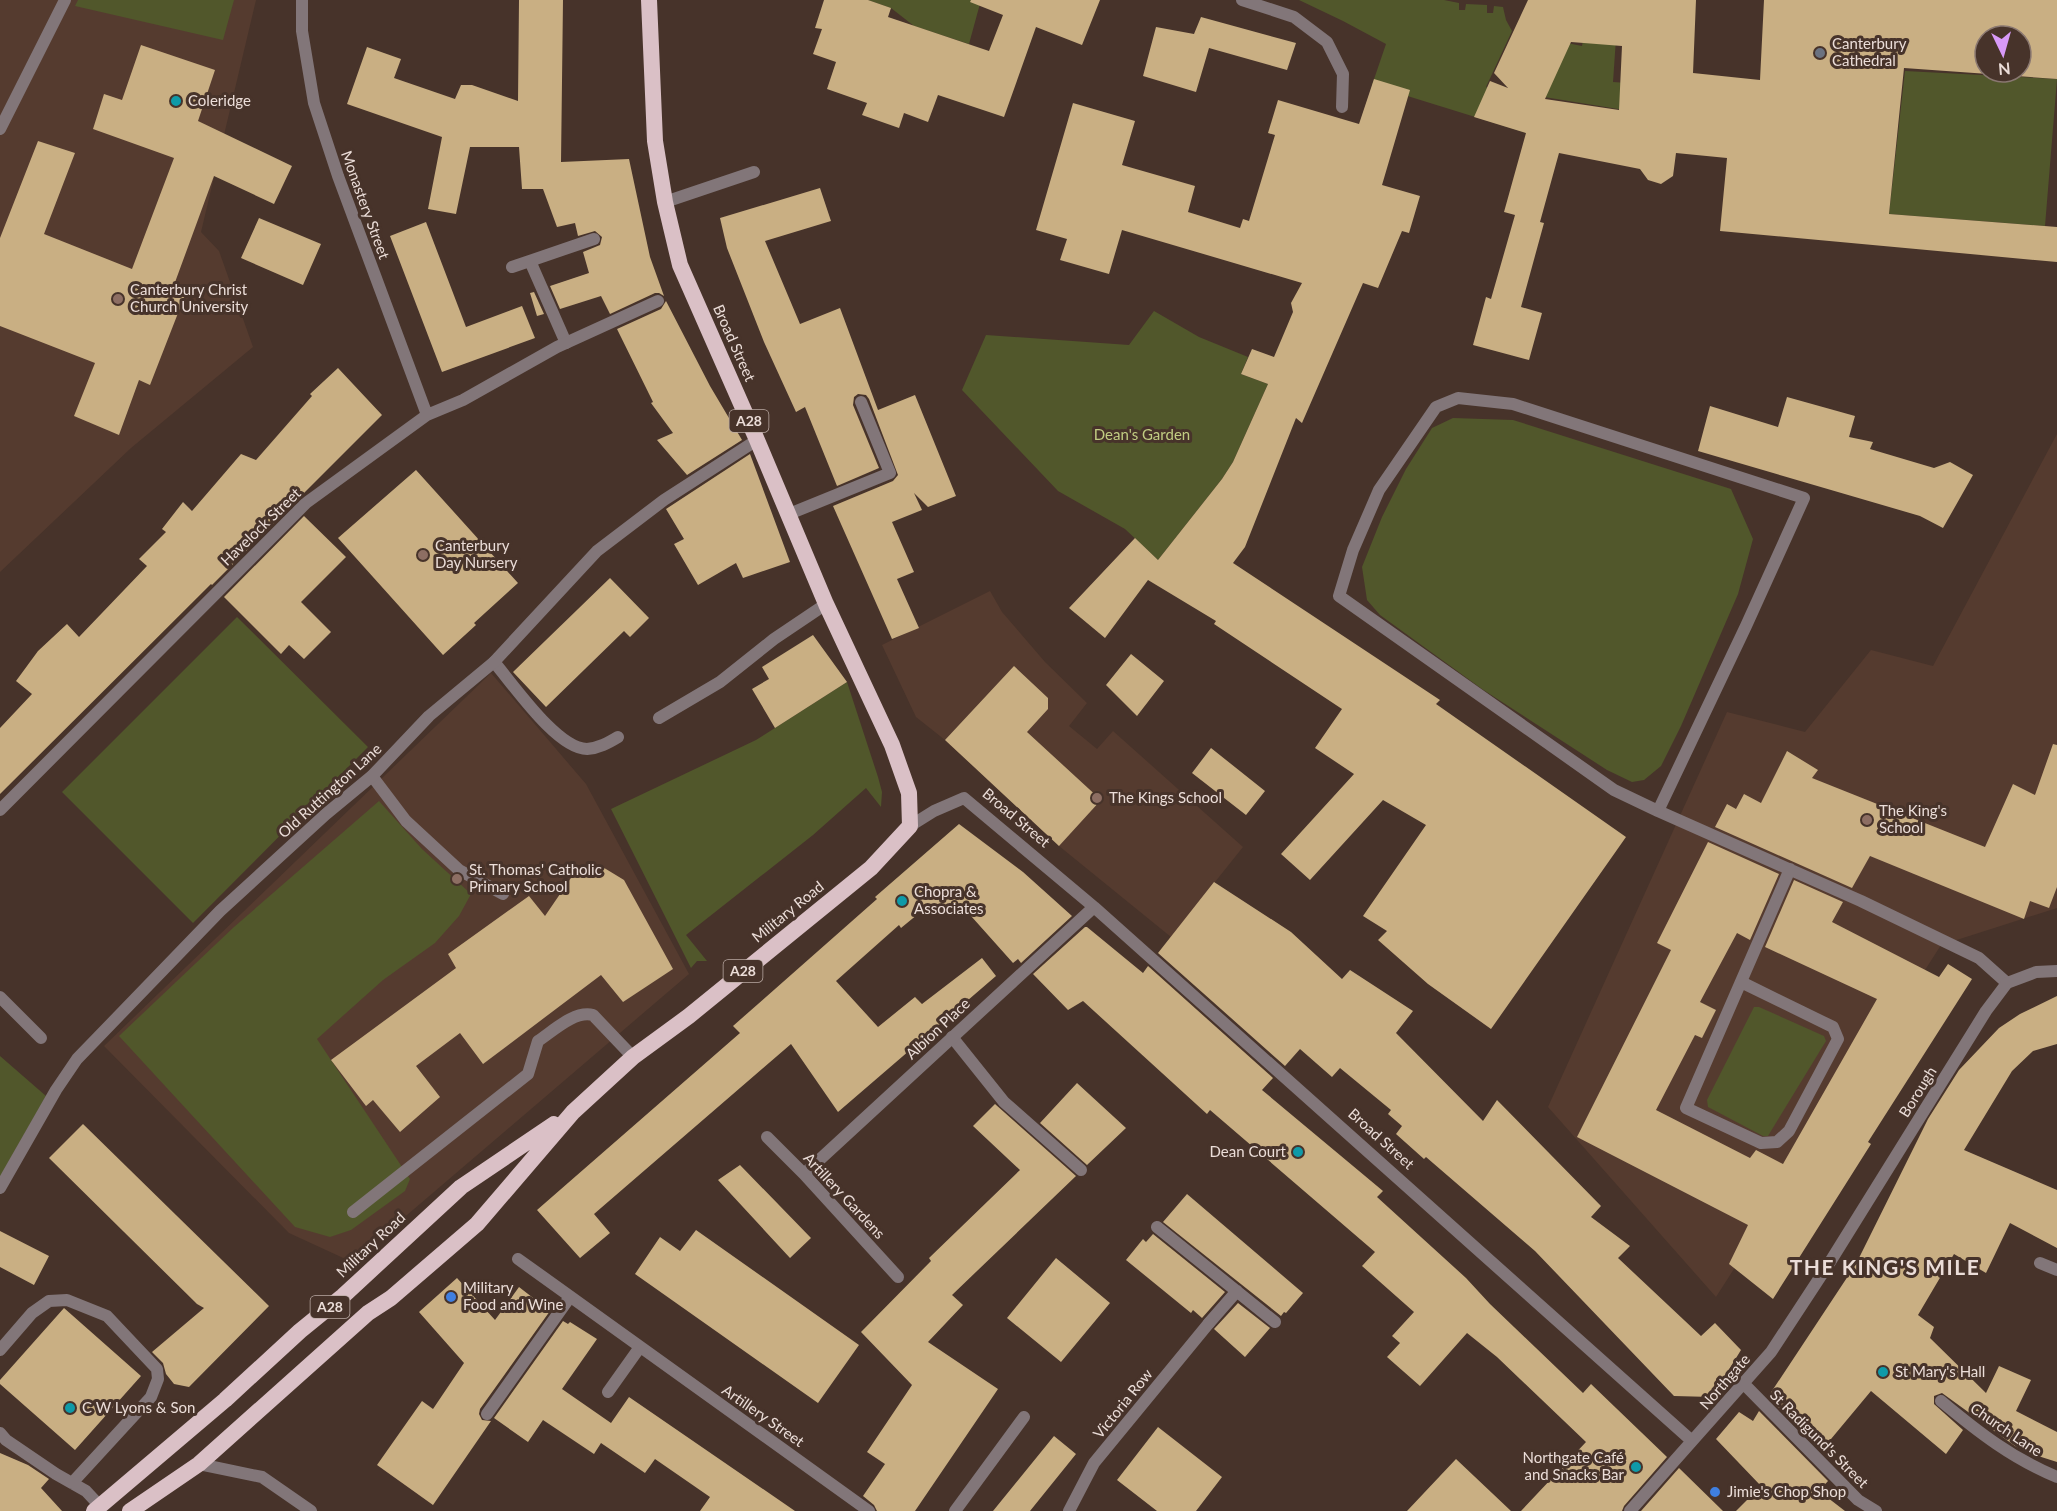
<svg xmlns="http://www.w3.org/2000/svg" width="2057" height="1511" viewBox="0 0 2057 1511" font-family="Lato,sans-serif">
<rect width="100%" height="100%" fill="#47332a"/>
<!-- built -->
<path fill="#553b2f" d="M0,0H256L201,232L219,251L253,347L131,448L0,572Z
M2057,434V908L1941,945L1716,1297L1548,1107L1727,712L1805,732L1871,650L1933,666Z
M990,591L1002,612L1045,662L1087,703L1069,726L1097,749L1113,731L1243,847L1171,937L1059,846L945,740L916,717L882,645Z
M491,673L586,784L689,974L352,1262L289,1233L104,1046Z"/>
<!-- green -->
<path fill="#51572b" d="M78,0H234L223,40L75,6Z
M868,0H981L969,44L914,26L891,8Z
M1299,0H1444L1459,3V10H1465L1466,4L1487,5V13H1493L1494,6L1503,7L1506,20L1512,31L1486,87L1533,104L1562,42L1582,46L1586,22L1617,24L1613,82L1627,83L1624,110L1544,97L1533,135L1372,85L1386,44L1343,21Z
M1905,71L2057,79L2045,226L1889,214Z
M1154,311L1199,337L1248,357L1241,374L1268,384L1233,462L1222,479L1158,560L1125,529L1058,491L962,390L986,335L1129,345Z
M1453,418L1513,420L1731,489L1753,539L1738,594L1681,726L1661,766L1644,780L1632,782L1607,770L1482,689L1380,615L1367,600L1362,567L1382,517L1406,469L1432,428Z
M237,617L368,747L193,923L62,792Z
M847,682L878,777L882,792L881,807L866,788L813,835L686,935L707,961H697L691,968L611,809L756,740Z
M379,801L422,849L471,894L459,916L435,943L383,980L317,1039L410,1179L405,1191L351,1230L330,1237L295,1227L119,1036L234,927Z
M1754,1007H1759L1824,1036L1826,1041L1768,1136H1763L1708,1107L1707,1100Z
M0,1056L46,1096L0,1177Z"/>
<!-- building -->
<path fill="#c9af83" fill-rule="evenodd" d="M519,0H563L561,162L629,159L650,257L664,296L659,293H655L610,314L601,296L560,309L550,286L589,273L583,252L600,245L602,237L595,231L578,236L575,223L557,227L543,189H522L519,147H470L456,214L428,209L442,137L347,104L367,47L401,59L394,78L455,99L461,85H472L518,101Z
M824,0H868L891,8L888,17L989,51L1003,15L970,2L971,0H1100L1082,45L1036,27L1004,117L938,95L928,122L904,113L899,128L862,115L867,103L827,89L836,62L813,54L822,29L815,28Z
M1528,0H1696L1693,73L1760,80L1764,0H2057V79L1904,68L1889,214L2057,227V262L1720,231L1727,158L1676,153L1673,176L1661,184L1648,180L1640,169L1559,153L1540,222L1544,223L1521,307L1542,313L1529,360L1473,345L1486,297L1491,299L1515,215L1504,212L1526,133L1474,117L1490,81L1508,88L1494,73ZM1985,36H2021V72H1985ZM1571,42L1622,46L1619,110L1545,99Z
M1201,17L1296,43L1287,70L1209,48L1196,92L1143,76L1156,27L1194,34Z
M141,45L215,70L198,121L292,166L274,204L214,176L174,285L187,290L150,385L139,380L119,435L74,416L95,363L0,326V238L38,141L75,153L44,234L132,269L174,158L93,129L104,94L122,100Z
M1374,79L1410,90L1382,185L1420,196L1409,233L1402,231L1378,288L1363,283L1302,423L1296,418L1245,547L1233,563L1440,700L1436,704L1626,837L1491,1029L1428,984L1378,940L1387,931L1363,916L1426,825L1383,800L1310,880L1281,854L1354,774L1315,748L1342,709L1214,624L1216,621L1148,580L1105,638L1069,608L1135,538L1158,560L1222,479L1233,462L1268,384L1241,374L1252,349L1274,357L1293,312L1291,303L1302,283L1122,230L1109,274L1060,260L1067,239L1036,230L1073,103L1135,121L1122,165L1195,186L1188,212L1240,228L1243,219L1249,221L1275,135L1268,133L1278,100L1359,124Z
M820,188L831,221L765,241L800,324L840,308L878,410L915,395L956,496L928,507L914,493L922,510L892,522L914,572L897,579L919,628L892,639L833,506L893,481L898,475L869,399L866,395L858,394L854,397L853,405L879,468L837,486L805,407L796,412L764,342L727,248L720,218Z
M259,218L321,244L303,285L241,258Z
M426,222L466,327L522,306L535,338L442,372L390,236Z
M534,292L544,314L537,316L530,293Z
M666,301L710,386L742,440L687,475L657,440L673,433L651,403L653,402L617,329L661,309Z
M338,368L382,415L212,585L211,584L0,794V728L32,694L16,681L38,651L67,624L79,637L147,566L139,559L166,532L162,529L183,502L192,511L241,454L256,460L312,396L310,394Z
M1787,397L1855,416L1849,437L1873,442L1870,449L1934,468L1950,462L1973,475L1943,528L1920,516L1698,451L1710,406L1778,427Z
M750,454L790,562L743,578L736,563L698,585L674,544L684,539L666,509Z
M416,470L518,583L474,623L476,625L443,655L338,538Z
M304,516L346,557L301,602L331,632L304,659L289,645L281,654L224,597Z
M610,578L649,618L630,637L624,631L546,707L513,672Z
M813,635L847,682L775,728L752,689L769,679L762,667Z
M1131,654L1164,681L1137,716L1106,685Z
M1014,666L1048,698V709L1027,732L1101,800L1059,846L945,740Z
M2053,744L2057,745V887L2049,908L2030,901L2024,919L1870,856L1852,888L1715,827L1727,804L1736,809L1744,794L1761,803L1787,751L1818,770L1812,778L1985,847L2013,784L2035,795Z
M1211,748L1265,791L1246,815L1192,773Z
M959,824L1023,872L1072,916L1021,963L1018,959L1013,963L963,907L954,916L946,906L936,914L929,905L901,928L899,925L836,981L878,1027L915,997L922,1004L982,958L996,976L838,1112L791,1044L594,1214L610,1233L580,1258L537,1210L740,1033L733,1026L877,899L875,897Z
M1708,842L1779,874L1750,940L1737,933L1700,1002L1716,1010L1702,1038L1695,1035L1656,1110L1750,1158L1756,1150L1783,1164L1877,999L1765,947L1794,880L1843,902L1832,922L1939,977L1948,964L1972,979L1868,1142L1871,1144L1773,1299L1729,1264L1748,1225L1577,1137L1671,950L1657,943Z
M601,866L624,880L673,969L623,1002L601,975L483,1064L460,1033L416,1066L440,1097L400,1132L373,1100L366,1106L331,1060L456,968L448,954L529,896L545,916L573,875Z
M1214,882L1291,932L1342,979L1350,970L1413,1011L1396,1033L1483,1121L1497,1100L1601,1206L1591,1217L1630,1246L1618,1258L1701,1336L1715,1323L1741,1350L1712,1397L1674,1396L1535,1251L1426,1157L1424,1159L1396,1134L1402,1126L1388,1114L1391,1110L1340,1068L1332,1077L1300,1049L1285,1066L1158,953Z
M1085,927H1087L1143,973L1148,966L1273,1078L1262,1090L1383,1191L1377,1197L1466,1278L1490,1304L1583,1393L1591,1384L1667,1457L1624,1506L1622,1511H1521L1586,1442L1497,1357L1467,1333L1420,1386L1387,1357L1400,1343L1392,1336L1414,1312L1362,1266L1375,1252L1210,1110L1207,1114L1083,1001L1068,1010L1033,974Z
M2057,996V1044L2033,1051L2012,1071L1964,1150L2057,1190V1248L2010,1223L1986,1273L1954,1254L1918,1315L1934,1327L1930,1338L1986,1393L1999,1366L2031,1380L2016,1411L2057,1432V1462L2035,1455L2015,1446L1942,1393L1934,1396V1404L1963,1430L1946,1454L1871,1391L1821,1451L1768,1397L1856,1264L1928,1119L1959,1070L1999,1028L2020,1014Z
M1077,1083L1126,1128L1087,1165L1040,1123Z
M995,1104L1076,1176L952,1295L963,1305L928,1342L998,1389L915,1511H877L874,1505L863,1496L885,1464L867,1452L912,1385L861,1332L931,1261L929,1258L1020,1170L973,1126Z
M83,1124L269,1306L189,1387L174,1384L166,1374L163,1363L152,1352L204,1308L197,1304L49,1158Z
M740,1165L811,1238L790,1258L718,1180Z
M1187,1194L1303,1293L1286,1313L1284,1312L1281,1316L1163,1222Z
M696,1230L859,1345L818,1403L635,1274L660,1237L680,1251Z
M0,1231L49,1256L34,1285L0,1267Z
M1153,1234L1225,1292L1202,1318L1193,1310L1191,1313L1126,1260L1143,1239L1146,1242Z
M1056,1258L1110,1303L1061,1362L1007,1318Z
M457,1278L495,1320L519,1287L550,1311L480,1409L479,1414L482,1420L491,1421L433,1505L377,1465L422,1401L433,1409L464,1363L419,1312Z
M1238,1303L1270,1328L1245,1357L1214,1329Z
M64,1308L141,1376L75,1450L0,1384V1380Z
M563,1321L568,1324L570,1322L597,1339L562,1389L611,1423L629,1397L795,1511H700L710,1497L655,1459L645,1473L601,1443L594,1454L543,1420L528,1442L494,1418Z
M1759,1411L1828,1481L1819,1491L1845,1511H1736L1761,1486L1716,1439L1739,1412L1753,1421Z
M1158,1427L1222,1477L1196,1511H1157L1117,1480Z
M1054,1436L1076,1454L1030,1511H993Z
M0,1453L28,1465L49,1479L41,1488L62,1511H0Z
M1456,1459L1511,1511H1407Z
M1679,1468L1723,1511H1641Z"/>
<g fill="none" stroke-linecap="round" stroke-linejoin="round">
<!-- service -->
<path stroke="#827679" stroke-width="12" d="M0,129L65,0
M665,202L754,172
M530,261L566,343
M512,267L594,239
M1458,398L1513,404L1804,498L1746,626L1658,811L1614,790L1339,596L1353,550L1379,490L1436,407Z
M789,514L890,473L861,402
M494,662C513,684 557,749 587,749C599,748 608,743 618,737
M659,718L720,682L774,639L826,604
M372,776L406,821L459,870L503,894
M1658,811L1861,901L1979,958L2007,983
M1741,982L1833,1027L1838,1039L1789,1131L1777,1142L1761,1143L1686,1108L1790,869
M952,1037L1004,1102L1081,1170
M353,1212L528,1074L538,1041C553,1031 575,1010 593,1015L633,1057
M1157,1227L1275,1322
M1209,1323L1237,1291
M0,1350L32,1313L49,1301L67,1300L107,1316L157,1369L158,1379L151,1397L72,1483
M487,1414L570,1297
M0,1433L6,1440L56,1474L86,1491L99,1505
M955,1511L1024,1417"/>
<!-- pedestrian -->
<path stroke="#827679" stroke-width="12" d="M1242,0L1294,17L1327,42L1343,74L1342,107"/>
<!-- minor -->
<path stroke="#827679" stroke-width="12" d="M302,0V31L314,103L338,176L427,415
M0,810L306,503L427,415L463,400L557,347L658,301
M910,826L934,811L964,798L1094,907L1692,1441
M0,997L41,1038
M767,1137L804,1174L898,1277
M804,1174L1094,907
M0,1188L56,1090L77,1059L220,911L326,814L372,776L429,716L494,662L597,551L664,500L757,440
M518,1259L869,1511
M2040,1263L2057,1270
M1744,1384L1858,1500L1876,1511
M608,1392L640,1347
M1941,1401C1978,1432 2013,1459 2057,1477
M199,1464L262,1477L311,1511
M1069,1511L1094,1463L1209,1323
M1630,1511L1771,1352L1830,1262L1986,1011L2007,983L2036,972L2057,971"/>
<!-- trunk -->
<path stroke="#dac0c6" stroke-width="16" d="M94,1511L225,1400L300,1331L343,1296L461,1187L554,1124
M130,1511L199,1464L368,1313L391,1298L477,1224L573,1112L633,1057L689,1016L871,868L910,826L909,793L892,745L826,604L757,440L680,265L665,202L655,141L649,0"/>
</g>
<!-- markers -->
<circle fill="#6b7280" stroke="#47332a" stroke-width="2" cx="1820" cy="53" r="6"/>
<g fill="#0f9aa8" stroke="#47332a" stroke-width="2">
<circle cx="176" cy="101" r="6"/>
<circle cx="902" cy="901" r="6"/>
<circle cx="1298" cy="1152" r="6"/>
<circle cx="1883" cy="1372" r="6"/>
<circle cx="70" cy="1408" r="6"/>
<circle cx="1636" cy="1467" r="6"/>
</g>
<g fill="#8d6e63" stroke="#47332a" stroke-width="2">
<circle cx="118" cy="299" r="6"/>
<circle cx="423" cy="555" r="6"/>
<circle cx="1097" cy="798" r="6"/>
<circle cx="1867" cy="820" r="6"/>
<circle cx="457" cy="879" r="6"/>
</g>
<g fill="#3f7fe0" stroke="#47332a" stroke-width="2">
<circle cx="451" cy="1297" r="6"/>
<circle cx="1715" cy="1492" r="6"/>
</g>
<g text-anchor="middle" stroke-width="6" stroke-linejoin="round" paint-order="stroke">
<!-- shield labels -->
<g fill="#47332a" stroke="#baaaa4" stroke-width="1.5">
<rect x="729.5" y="410" width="39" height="22" rx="4.5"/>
<rect x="723.5" y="960" width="39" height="22" rx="4.5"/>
<rect x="310.5" y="1296" width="39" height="22" rx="4.5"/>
</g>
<g font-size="14" font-weight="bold" fill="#ebddd8">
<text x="749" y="426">A28</text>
<text x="743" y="976">A28</text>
<text x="330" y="1312">A28</text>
</g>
<!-- poi labels -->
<g font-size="15" fill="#ebddd8" stroke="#47332a" text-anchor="start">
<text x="1832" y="49">Canterbury<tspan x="1832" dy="17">Cathedral</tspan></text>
<text x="188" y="106">Coleridge</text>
<text x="130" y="295">Canterbury Christ<tspan x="130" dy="17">Church University</tspan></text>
<text x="435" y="551">Canterbury<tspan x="435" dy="17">Day Nursery</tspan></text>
<text x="1109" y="803">The Kings School</text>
<text x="1879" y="816">The King's<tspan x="1879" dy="17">School</tspan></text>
<text x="469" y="875">St. Thomas' Catholic<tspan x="469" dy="17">Primary School</tspan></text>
<text x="914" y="897">Chopra &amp;<tspan x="914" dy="17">Associates</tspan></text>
<text x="1286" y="1157" text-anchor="end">Dean Court</text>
<text x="463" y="1293">Military<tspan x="463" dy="17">Food and Wine</tspan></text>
<text x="1895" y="1377">St Mary's Hall</text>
<text x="82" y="1413">C W Lyons &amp; Son</text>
<text x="1624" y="1463" text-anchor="end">Northgate Café<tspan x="1624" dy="17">and Snacks Bar</tspan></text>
<text x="1727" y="1497">Jimie's Chop Shop</text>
</g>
<!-- street labels -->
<g font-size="15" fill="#ebddd8" stroke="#47332a">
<text transform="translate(365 205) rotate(70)" y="5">Monastery Street</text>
<text transform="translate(734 343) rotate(66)" y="5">Broad Street</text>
<text transform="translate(261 527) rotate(-44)" y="5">Havelock Street</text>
<text transform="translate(330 791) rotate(-42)" y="5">Old Ruttington Lane</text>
<text transform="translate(1016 818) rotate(40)" y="5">Broad Street</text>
<text transform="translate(788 912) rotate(-39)" y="5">Military Road</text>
<text transform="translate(938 1029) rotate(-43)" y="5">Albion Place</text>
<text transform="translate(1918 1092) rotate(-58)" y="5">Borough</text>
<text transform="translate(1381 1139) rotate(42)" y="5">Broad Street</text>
<text transform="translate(844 1196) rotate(47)" y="5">Artillery Gardens</text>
<text transform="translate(371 1245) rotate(-43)" y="5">Military Road</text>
<text transform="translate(1725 1382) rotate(-49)" y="5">Northgate</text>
<text transform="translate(1123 1404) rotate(-51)" y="5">Victoria Row</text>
<text transform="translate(763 1416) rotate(35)" y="5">Artillery Street</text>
<text transform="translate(2006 1430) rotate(34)" y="5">Church Lane</text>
<text transform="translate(1819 1439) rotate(45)" y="5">St Radigund's Street</text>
</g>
<!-- park labels -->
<g font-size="15" fill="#c1cc82" stroke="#47332a">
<text x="1142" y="440">Dean's Garden</text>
</g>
<!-- district labels -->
<g font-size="21" font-weight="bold" letter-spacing="1.5" fill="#ebddd8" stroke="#47332a">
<text x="1885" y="1275">THE KING'S MILE</text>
</g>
</g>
<!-- north arrow -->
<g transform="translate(2003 54) rotate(175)"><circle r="28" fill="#47332a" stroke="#897770" stroke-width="1.5"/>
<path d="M0-4.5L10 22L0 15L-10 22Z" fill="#d89af8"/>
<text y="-9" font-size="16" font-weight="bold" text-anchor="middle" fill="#ebddd8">N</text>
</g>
</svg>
